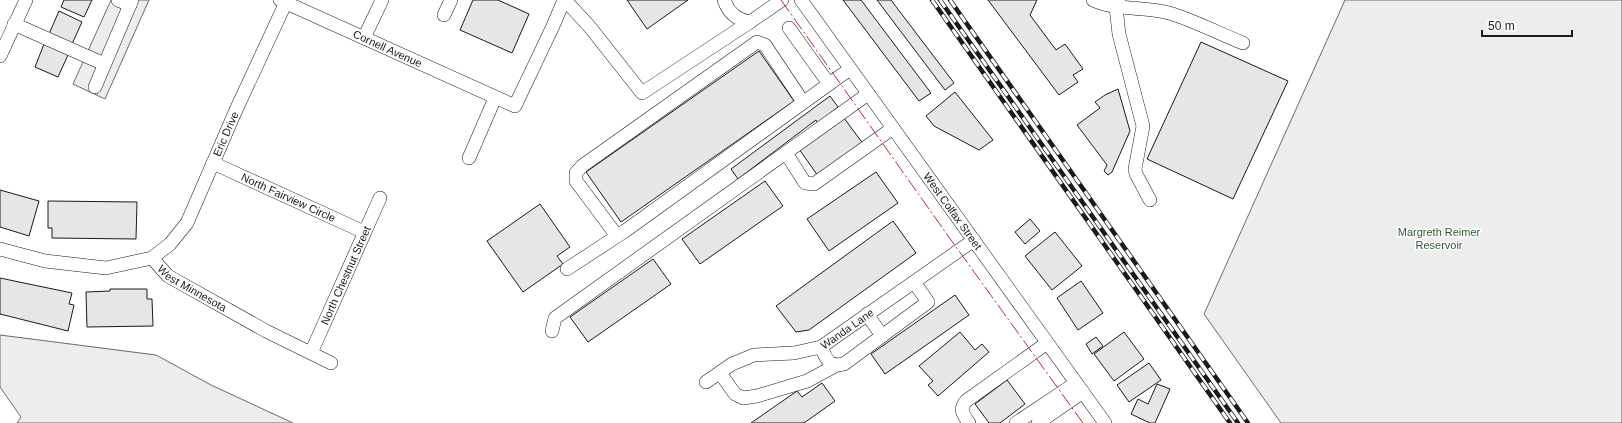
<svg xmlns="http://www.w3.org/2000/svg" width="1622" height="423" viewBox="0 0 1622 423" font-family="Arial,sans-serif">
<rect width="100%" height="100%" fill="#fff"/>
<!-- built -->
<path fill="#ededed" stroke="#6a6a6a" d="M111,0H149L105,99L73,84Z
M1345,0H1622V423H1281L1204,314Z
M0,335L156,355L211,385L293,423H17L21,417L0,387Z"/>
<!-- building -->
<path fill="#e6e6e6" stroke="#1a1a1a" d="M64,0H92L84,17L61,7Z
M473,0H498L529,14L512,53L460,30Z
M627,0H688L647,29Z
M843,0H861L931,93L919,101Z
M877,0H891L954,83L945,90Z
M988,0H1037L1030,15L1056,50L1065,44L1083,69L1073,75L1078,82L1059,95Z
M59,11L82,22L72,44L49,34Z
M1201,42L1288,81L1233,199L1147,159Z
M44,44L68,55L58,77L35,67Z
M759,51L794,101L621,222L586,172Z
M1118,89L1130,131L1112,172L1108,175L1104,171L1107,165L1077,125L1100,108L1095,102L1105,95Z
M955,92L993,140L979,150L934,126L926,116Z
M830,96L838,107L818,123L816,120L738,179L731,169Z
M844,118L864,145L818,176L799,149Z
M876,172L898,203L829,251L807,219Z
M765,181L783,206L700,264L682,239Z
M0,190L39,201L29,236L0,227Z
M48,201L137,202L136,239L52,238V228H48Z
M540,204L570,247L557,256L563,264L523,292L487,241Z
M1030,219L1040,231L1025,244L1015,232Z
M893,221L916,253L809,330L796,332L776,306Z
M1055,232L1082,266L1052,290L1025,256Z
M653,259L671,284L588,342L570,317Z
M0,278L72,293L69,304L74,305L68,331L0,314Z
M1081,281L1103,313L1078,330L1057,298Z
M110,289H147V299H152L153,326L87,327L86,292L110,291Z
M955,295L969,315L885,374L871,354Z
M960,332L975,350L982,344L989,352L938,396L928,385L933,381L919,366Z
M1124,332L1144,359L1114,381L1094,354Z
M1096,337L1103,346L1092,354L1086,344Z
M1149,363L1161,380L1129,402L1117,385Z
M1007,380L1025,404L1000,423H989L975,404Z
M822,383L835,401L804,423H751L797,391L802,397Z
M1157,384L1170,389L1155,423H1150L1131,414L1138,399L1148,404Z"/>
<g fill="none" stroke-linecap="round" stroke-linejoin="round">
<!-- minor casing -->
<g stroke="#1a1a1a" stroke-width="14">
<g id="minor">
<path d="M118,0L130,5"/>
<path id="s1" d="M280,0L515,106L553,26L564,0"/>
<path d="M565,0L589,26L642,93L750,22"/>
<path d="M724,0C728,12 737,20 750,22L782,0"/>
<path id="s2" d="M801,0L1105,423"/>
<path d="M1093,0C1118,11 1144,6 1169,13C1193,20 1220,34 1243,43"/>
<path d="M1119,0L1116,7L1119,34L1143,126L1135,169L1136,174L1150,200"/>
<path d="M444,15L451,0"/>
<path d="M14,24L104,64"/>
<path d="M789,28L829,84L850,69"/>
<path d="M364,38L382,0"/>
<path d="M0,56L26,0"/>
<path d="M95,87L132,0"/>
<path d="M786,153L805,183L814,184L893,128"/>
<path d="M469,158L495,98"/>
<path id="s3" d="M213,163L364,232"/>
<path d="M617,236L576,181V173L582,166L757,42L765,45L803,102"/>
<path id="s4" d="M0,249L45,261L106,268L152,258L168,276L266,331L331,363"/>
<path id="s5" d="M152,258L170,244L187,223L236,110L287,0"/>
<path d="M567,269L625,231L829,84"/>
<path d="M867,314L882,336"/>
<path d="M552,331L555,318L868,94"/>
<path d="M821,347C827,360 828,367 844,364L928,302L914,282"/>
<path id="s6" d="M311,353L380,198"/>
<path d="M720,373L735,394L743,398L757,396L807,381L835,366"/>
<path id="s7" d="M706,382L732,364L754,355L794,353L821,347L974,240"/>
<path d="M969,423C963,414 959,410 966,401L1047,343"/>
<path d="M1016,423L1076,383"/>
<path d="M1038,423L1083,392"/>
</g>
</g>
<!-- minor -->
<use href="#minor" stroke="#fff" stroke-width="13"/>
<!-- rail casing -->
<g stroke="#1a1a1a" stroke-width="4.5">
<path id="rail" d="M932,0L1230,423
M940,0L1238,423
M950,0L1248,423"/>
</g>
<!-- rail -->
<use href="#rail" stroke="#fff" stroke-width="3" stroke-dasharray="9" stroke-linecap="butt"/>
<!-- power -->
<path stroke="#c62828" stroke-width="1" stroke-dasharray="14 3 2 3" stroke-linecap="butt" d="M781,0L951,240L1083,423"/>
</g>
<g text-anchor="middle" stroke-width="3" stroke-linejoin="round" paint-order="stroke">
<!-- street labels -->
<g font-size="11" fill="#1a1a1a" stroke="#fff">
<text dy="4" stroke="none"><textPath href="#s1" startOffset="118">Cornell Avenue</textPath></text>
<text dy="4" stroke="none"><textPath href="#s5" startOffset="147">Eric Drive</textPath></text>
<text dy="4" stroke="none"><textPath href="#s3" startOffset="83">North Fairview Circle</textPath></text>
<text dy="4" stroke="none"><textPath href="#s2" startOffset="260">West Colfax Street</textPath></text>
<text dy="4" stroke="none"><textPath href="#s6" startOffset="85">North Chestnut Street</textPath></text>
<text dy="4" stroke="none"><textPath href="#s4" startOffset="206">West Minnesota</textPath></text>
<text dy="4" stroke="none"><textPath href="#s7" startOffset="155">Wanda Lane</textPath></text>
</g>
<!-- park labels -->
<g font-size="11" fill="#2b5a34" stroke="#fff">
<text x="1439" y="236">Margreth Reimer<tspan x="1439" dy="13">Reservoir</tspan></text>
</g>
</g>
<!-- scale -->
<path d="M1482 30v6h90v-6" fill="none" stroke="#1a1a1a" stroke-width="2"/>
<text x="1488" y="30" font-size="12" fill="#1a1a1a" stroke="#ffffff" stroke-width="3" paint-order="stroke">50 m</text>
</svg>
